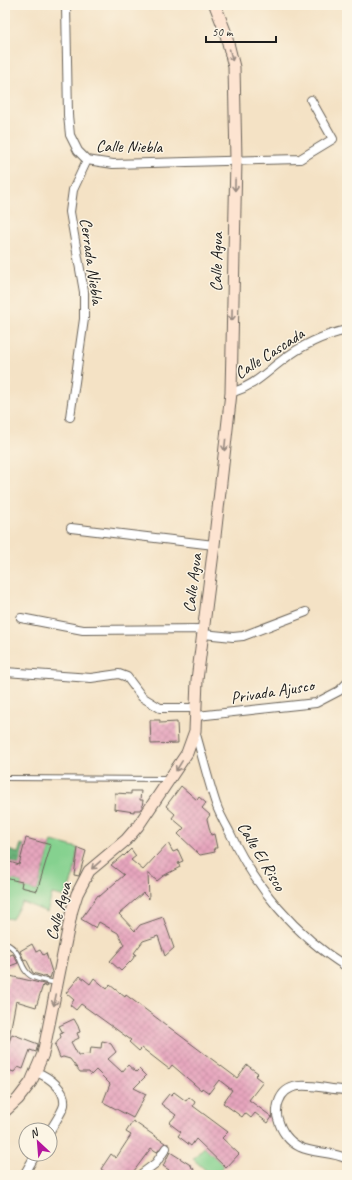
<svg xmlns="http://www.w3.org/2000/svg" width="352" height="1180" viewBox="0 0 352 1180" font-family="Caveat,sans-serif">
<defs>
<pattern id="forest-crowns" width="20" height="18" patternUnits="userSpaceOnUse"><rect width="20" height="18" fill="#6cb37a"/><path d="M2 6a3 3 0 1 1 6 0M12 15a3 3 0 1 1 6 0" fill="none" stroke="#589163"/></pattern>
<pattern id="building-cross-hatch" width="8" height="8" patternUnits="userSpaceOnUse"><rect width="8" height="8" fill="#e6a5bd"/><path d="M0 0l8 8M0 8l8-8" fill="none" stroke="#c58da2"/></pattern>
</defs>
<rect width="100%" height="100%" fill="#fcf5e5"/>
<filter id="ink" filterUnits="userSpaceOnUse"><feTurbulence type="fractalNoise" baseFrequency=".025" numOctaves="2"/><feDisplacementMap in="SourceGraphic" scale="8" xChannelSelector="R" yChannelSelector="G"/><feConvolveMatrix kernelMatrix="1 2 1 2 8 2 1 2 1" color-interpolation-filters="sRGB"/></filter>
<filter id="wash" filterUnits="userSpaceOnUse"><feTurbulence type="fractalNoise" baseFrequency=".012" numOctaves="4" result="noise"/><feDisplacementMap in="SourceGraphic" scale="16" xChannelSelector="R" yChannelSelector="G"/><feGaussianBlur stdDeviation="0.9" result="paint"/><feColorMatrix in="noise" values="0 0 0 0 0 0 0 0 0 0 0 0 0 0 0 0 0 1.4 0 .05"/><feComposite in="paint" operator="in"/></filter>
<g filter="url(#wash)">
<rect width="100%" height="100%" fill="#f4e2c5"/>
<!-- green -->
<path fill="#85d18f" stroke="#507656" d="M52,841L78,848L74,873L66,897L52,894L47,912L22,902L12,919L5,918V878L22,882L21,887L37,891Z
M204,1147L224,1166L215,1175H211L193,1159Z"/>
<!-- forest -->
<path fill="url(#forest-crowns)" stroke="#44684b" d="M21,844L25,845L26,867L7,861L5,867V849L18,853Z"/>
<g id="blocks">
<!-- building -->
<path fill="url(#building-cross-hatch)" d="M150,720H160V723L177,722L178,743L151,744Z
M181,786L197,800L199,797L206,803L202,808L210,815L207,819L211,835L214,834L217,848H214L215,852L200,855L178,834L184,828L172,818L175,814L166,806Z
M131,791H141L140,800H143L142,807L140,810H134V812L114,809L115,793L131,794Z
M26,838L51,845L37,891L21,887L22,882L5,878L7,861L19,865Z
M168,843L173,852L178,850L183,861L178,863L180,867L163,876L157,881L148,873L149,899L143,893L119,914L135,931L140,925L163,917L174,948L165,956L158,936L143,941L134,953L136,954L132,960L121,971L110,961L124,945L118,933L99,922L96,928L81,919L98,895L100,896L124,875L111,865L123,855L124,856L131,849L136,856L131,860L143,870Z
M78,848L86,851L79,876L74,875Z
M32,944L36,952L40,950L43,955L46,953L52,972L50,978L33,973L26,959L24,960L20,951Z
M13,954L18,963L5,968V957Z
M10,976L48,985L47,987L43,985L36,1007L16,1001L9,1038H5V991Z
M80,976L90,984L94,978L107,989L110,985L125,997L126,995L237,1078L247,1065L258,1073L255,1076L263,1082L249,1100L272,1117L268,1123L255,1113L251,1118L245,1113L242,1117L223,1103L232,1090L219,1080L209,1093L202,1088L201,1090L172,1065L169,1069L142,1048L139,1051L129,1042L131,1040L81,1004L76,1010L70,1005L74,1000L66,993Z
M74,1019L78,1026L80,1032L77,1033L79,1038L71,1042L78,1055L90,1054L91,1047L101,1048L102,1041L107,1042L111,1044L116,1052L108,1059L122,1072L128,1065L136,1072L139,1069L146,1076L134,1088L146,1094L133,1118L103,1102L110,1084L96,1070L91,1075L89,1072H80L70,1059L63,1057L60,1058L55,1045L61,1037L60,1034L63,1033L59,1026Z
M12,1034L38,1044L36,1052L30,1050L23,1069L18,1067L14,1072L5,1069V1053Z
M174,1092L186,1101L189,1097L195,1102L193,1106L228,1132L222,1138L239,1154L226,1168L196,1139L191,1146L178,1136L181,1132L169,1123L176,1115L161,1104L169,1094L171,1095Z
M133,1121L165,1143L157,1152L151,1148L131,1175H103L105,1172L101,1169L111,1154L116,1158L131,1135L126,1132Z
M170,1152L192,1166L191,1167L194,1169L191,1175H165L169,1170L163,1166Z"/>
</g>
</g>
<g filter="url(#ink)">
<use href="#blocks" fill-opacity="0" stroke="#686157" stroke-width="1"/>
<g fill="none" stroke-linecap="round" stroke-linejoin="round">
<!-- lane casing -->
<g stroke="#686157" stroke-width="6">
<path id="lane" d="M5,778L168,779
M5,943C24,952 18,968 31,976C38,980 48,981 56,983"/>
</g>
<!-- street casing -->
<g stroke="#686157" stroke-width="10">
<path id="street" d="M66,5L68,115L70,135L78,151L87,160L113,164L300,159L333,139L311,100
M231,393C253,386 262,376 280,362C299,347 323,335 347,330
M70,417L84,319V292L70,212L73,190L87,160
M71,528L214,545
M21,618L83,630L203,629
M203,634L233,637L243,636L306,612
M5,672L91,678L119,674L127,677L142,697L160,708H197
M197,716L316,703L339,691L347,683
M195,731C202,755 208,780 216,804C219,813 224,822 229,831C255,887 295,935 347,967
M36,1072C49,1077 66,1089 64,1105C62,1113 54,1123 50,1131
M347,1090C325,1091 289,1074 279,1101C277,1106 276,1114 278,1119C281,1131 289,1142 300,1147C314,1154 333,1151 347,1159
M24,1175L36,1154
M140,1175L156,1163L166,1148"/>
</g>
<!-- secondary casing -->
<g stroke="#686157" stroke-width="13">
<path id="secondary" d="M5,1111L18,1099L31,1082L43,1054L72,910L77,894L89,871L126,840L138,826L187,753L195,731L197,680L214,545L231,393L236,160L234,67L225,31L215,5"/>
</g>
<!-- lane -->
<use href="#lane" stroke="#fff" stroke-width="4"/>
<!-- street -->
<use href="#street" stroke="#fff" stroke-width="8"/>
<!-- secondary -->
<use href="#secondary" stroke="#fde4d1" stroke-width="11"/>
</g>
<!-- one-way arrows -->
<defs><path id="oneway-shaft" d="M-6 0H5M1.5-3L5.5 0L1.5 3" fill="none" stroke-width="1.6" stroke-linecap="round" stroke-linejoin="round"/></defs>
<g stroke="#988a80">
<use href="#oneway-shaft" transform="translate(231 55) rotate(76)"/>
<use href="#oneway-shaft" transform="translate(235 185) rotate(91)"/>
<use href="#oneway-shaft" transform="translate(232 315) rotate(91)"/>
<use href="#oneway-shaft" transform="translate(225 445) rotate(96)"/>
<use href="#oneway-shaft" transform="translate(179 766) rotate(122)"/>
<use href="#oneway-shaft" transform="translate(96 865) rotate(139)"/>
<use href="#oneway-shaft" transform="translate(55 1000) rotate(102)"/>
</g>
</g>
<g text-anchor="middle" stroke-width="3" stroke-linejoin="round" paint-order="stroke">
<!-- street labels -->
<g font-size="17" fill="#1c1c1c" stroke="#fcf5e5">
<text transform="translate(129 146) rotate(1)" y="6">Calle Niebla</text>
<text transform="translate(92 261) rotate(82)" y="6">Cerrada Niebla</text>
<text transform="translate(216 262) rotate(-89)" y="6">Calle Agua</text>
<text transform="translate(269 353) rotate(-33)" y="6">Calle Cascada</text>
<text transform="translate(192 583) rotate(-83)" y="6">Calle Agua</text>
<text transform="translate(272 691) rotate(-9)" y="6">Privada Ajusco</text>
<text transform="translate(262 856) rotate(59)" y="6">Calle El Risco</text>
<text transform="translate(58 911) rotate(-75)" y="6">Calle Agua</text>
</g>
</g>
<!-- margin -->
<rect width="352" height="1180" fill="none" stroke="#fcf5e5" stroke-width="20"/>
<!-- north arrow -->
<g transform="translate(38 1142) rotate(334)"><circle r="19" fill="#fcf5e5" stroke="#a29e95"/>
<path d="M0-3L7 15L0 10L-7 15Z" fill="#b5179e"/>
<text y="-6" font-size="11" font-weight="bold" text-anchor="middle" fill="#1c1c1c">N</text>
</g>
<!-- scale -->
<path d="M206 36v6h70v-6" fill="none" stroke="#1c1c1c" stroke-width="2"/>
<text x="212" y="36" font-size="12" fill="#1c1c1c" stroke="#fcf5e5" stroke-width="3" paint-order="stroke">50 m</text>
</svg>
